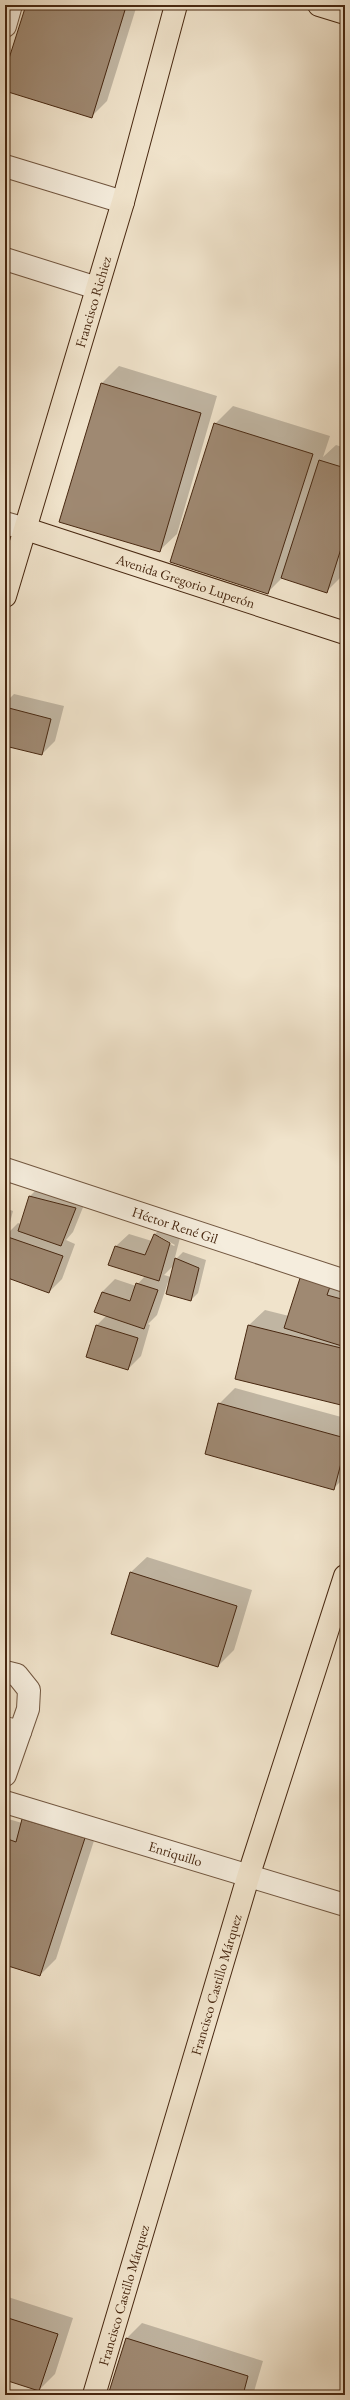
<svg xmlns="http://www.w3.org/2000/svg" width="350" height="2400" viewBox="0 0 350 2400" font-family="'EB Garamond',serif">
<rect width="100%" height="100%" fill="#f0e3cb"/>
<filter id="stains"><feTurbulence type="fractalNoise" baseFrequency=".005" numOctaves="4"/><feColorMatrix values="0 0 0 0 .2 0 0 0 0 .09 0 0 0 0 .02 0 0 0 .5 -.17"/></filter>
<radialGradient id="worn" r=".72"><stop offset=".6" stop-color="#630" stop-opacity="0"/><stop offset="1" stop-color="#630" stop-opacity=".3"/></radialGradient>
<!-- shadow -->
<path fill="#0003" fill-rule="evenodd" d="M27,5H137L107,101L91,117L5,90V75Z
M119,366L217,396L177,534L159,551L102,383Z
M233,406L330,436L323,457L336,445L345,448V567L342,576L326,592L282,578L268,592L215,424Z
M14,694L64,706L55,741L42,754L5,745V703Z
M43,1183L88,1195L73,1232L66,1240L75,1244L62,1279L49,1292L5,1276L7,1232L5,1234V1208L13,1211L7,1234L18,1223L21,1224L30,1196Z
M167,1222L182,1230L174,1261L183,1252L206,1260L198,1293L191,1300L168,1282L157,1315L148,1324L150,1325L141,1356L128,1369L97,1325L107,1315L96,1311L102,1292L115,1279L136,1286L145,1276L116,1246L129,1234L152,1241L154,1235ZM159,1236L175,1245L174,1246L159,1238ZM174,1265L171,1277L164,1275Z
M302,1276L345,1284V1405L249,1325L265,1310L289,1316Z
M235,1388L345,1418V1477L333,1489L219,1404Z
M147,1557L252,1590L234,1650L218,1666L131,1572Z
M38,1804L100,1822L56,1959L40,1975L5,1964V1818L22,1823L23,1819Z
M5,2296L73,2318L55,2374L39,2390L5,2379Z
M142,2323L263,2361L253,2395H109L126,2339Z"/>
<!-- building -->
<path fill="#9f8972" stroke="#482811" d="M26,5H108L125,10L92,118L5,91V71Z
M101,383L201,413L160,552L59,522Z
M214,423L313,454L268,594L170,562Z
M319,460L345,468V536L327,593L281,578Z
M5,707L51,719L42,755L5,746Z
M29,1196L76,1208L61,1246L18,1231Z
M154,1234L170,1243L159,1281L108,1265L115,1246L145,1255Z
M5,1236L63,1256L49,1293L5,1277Z
M175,1258L199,1268L191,1301L166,1294Z
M301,1275L331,1284L327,1295L345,1300V1347L284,1328Z
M136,1283L158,1290L144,1329L94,1312L102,1292L130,1301Z
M96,1325L138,1338L128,1370L86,1357Z
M248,1325L345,1349V1406L235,1379Z
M218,1403L345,1438V1448L334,1490L205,1454Z
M130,1572L237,1606L218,1667L111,1634Z
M22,1819L85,1838L40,1976L5,1965V1838L16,1842Z
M5,2317L58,2334L39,2391L5,2380Z
M126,2338L248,2376L243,2395H108Z"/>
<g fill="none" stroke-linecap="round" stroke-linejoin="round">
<!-- minor casing -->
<g stroke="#725740" stroke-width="24">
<g id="minor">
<path d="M5,26L11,5"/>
<path d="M5,166L123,202"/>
<path d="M5,259L97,288"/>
<path d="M5,523L26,529"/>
<path id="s1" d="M5,1169L345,1281"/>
<path d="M5,1672L17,1675L29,1690L28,1709L20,1732L5,1728"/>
<path d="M5,1775L20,1732"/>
<path id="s2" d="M5,1802L345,1905"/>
</g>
</g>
<!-- major casing -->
<g stroke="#482811" stroke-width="24">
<g id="major">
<path d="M319,5L345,13"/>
<path id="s3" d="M26,529L345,633"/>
<path id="s4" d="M5,596L123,202L176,5"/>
<path id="s5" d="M94,2395L249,1874L345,1576"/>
</g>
</g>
<!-- minor -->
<use href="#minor" stroke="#f5eddd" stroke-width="22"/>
<!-- major -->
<use href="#major" stroke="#f0e3cb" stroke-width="22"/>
</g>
<g text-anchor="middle" stroke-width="3.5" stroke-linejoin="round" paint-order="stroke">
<!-- street labels -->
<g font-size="14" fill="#482811" stroke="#f5eddd">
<text dy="5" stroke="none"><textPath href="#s4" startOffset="307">Francisco Richiez</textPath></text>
<text dy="5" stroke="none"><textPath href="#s3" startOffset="168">Avenida Gregorio Luperón</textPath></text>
<text dy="5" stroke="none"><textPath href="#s1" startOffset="179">Héctor René Gil</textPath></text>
<text dy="5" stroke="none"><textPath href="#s2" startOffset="178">Enriquillo</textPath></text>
<text dy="5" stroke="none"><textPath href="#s5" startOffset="428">Francisco Castillo Márquez</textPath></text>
<text dy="5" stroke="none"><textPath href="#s5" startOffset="104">Francisco Castillo Márquez</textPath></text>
</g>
</g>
<!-- margin -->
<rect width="350" height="2400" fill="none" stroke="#f0e3cb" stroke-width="20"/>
<rect x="6" y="6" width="338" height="2388" fill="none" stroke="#482811" stroke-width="2"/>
<rect x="10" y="10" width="330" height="2380" fill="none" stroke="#482811"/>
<rect width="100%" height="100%" filter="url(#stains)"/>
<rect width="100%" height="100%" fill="url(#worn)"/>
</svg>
